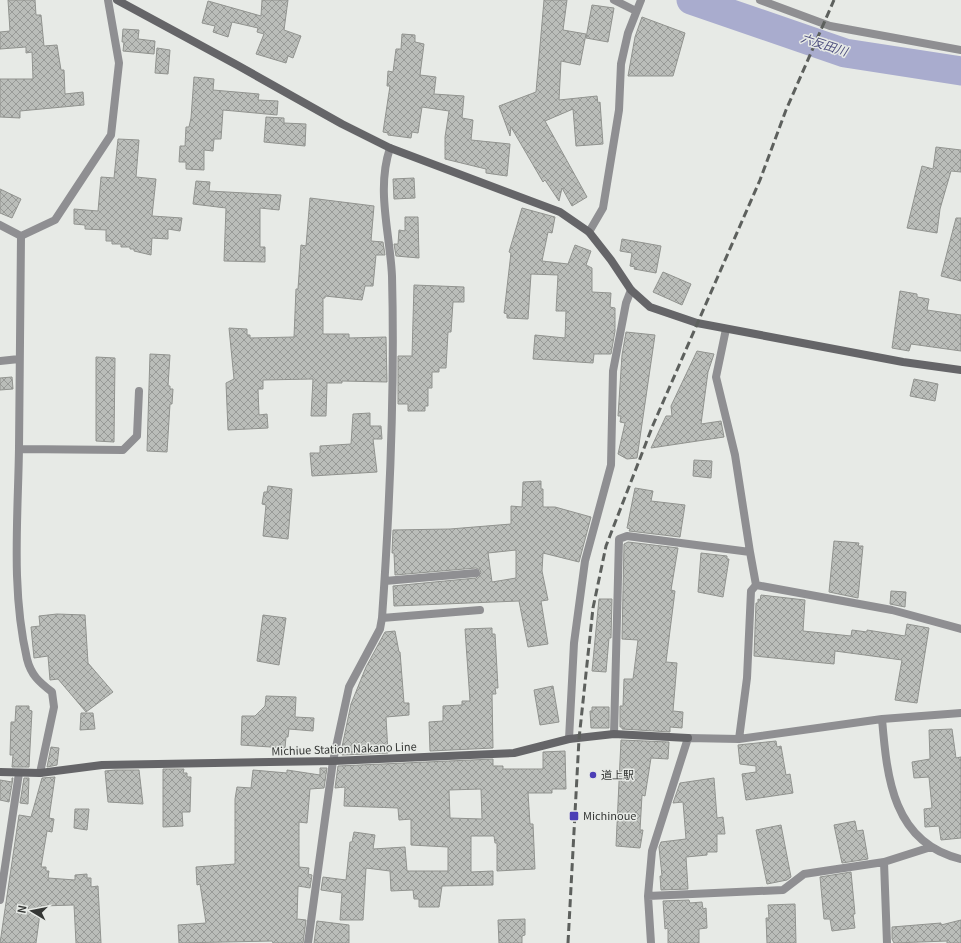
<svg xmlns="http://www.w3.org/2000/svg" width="961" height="943" viewBox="0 0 961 943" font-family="Georgia,'Noto Sans JP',serif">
<defs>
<pattern id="building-cross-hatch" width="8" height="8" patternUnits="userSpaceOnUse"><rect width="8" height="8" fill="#babdb9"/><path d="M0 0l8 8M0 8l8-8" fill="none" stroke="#989a97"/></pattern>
</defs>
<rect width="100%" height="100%" fill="#e7eae6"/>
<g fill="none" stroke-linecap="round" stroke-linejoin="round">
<!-- river -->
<path stroke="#a9acce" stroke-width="29" d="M691,0L845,53L961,71"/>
</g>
<!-- building -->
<path fill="url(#building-cross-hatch)" stroke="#91938f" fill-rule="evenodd" d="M8,0H35L36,15H41L44,46L57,45L61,70H64L65,94L83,92L84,105L20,111V118L0,117V79H33L32,52L26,53V47L0,49V32L10,31Z
M262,0H288L284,30L301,36L293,58L288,56L286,63L256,54L264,34L257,32L258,28L232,22L228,37L213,32L215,26L202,23L208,1L261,16Z
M544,0H567L563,30L586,34L580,65L561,61L559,100L597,96L598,103L600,102L603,144L576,146L573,109L545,121L587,197L572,206L562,188L559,201L545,180L543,182L511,127L510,136L499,106L536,92Z
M592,5L614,8L608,42L586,38Z
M642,17L685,33L673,76H628L635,37Z
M123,29L139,30L138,39L155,41L154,54L123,51L124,42H122Z
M402,34L415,35V42L424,44L420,75L436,77L434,94L464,96L462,118L473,120L471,140L510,144L507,176L486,173V169L445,159V137L449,111L422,107L418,133L412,132L411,138L388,135V133L383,132L390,86H387L388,71L393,72L396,49H401Z
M157,48L170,50L168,74L155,73Z
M194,77L214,79L213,90L259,94L258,100L278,101L277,115L223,110L221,139H214L213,151L204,150V170L186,169V162H179L180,146H185L186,127H189L191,118Z
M266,117L284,118V123L306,124L305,146L264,142Z
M118,139L139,140L136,177L156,179L152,216L182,218L180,231L168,229V239L152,238L151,255L134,251V249H130V247H121V244H112V241H106V230L85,229V225L74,224V209L98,211L101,177L114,178Z
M936,147L961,150V172L951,171L940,209L937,233L907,228L922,166L933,169Z
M414,178L415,198L394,199L393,179Z
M196,181L210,182L209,191L281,195L279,210L260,208V247H265V262L224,261L226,208L193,204Z
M0,189L21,199L12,218L0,213Z
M310,198L374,206L371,241L383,242L385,255H376L373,286H365L362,300L325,296V298H323V334H349V338L386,337L387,382L342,381V383H327L326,416H311L313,379L263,380V389H258L259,415L267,414L268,428L228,430L226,383L234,379L229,328L247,329V335H250V338L294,337L296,289H298L301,245L306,246Z
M522,208L555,217L552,233L548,232L542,261L568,264L575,245L591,251L586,265L592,268V292L611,293L610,307L615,308V331L611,354H594L593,363L533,359L535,335L565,338L566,311H556L558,275L531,274L528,319L507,318V314L504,313L511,253L509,252Z
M405,217H418L419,258L396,256L394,244H398L399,230L405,231Z
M956,218H961V281L941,276Z
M622,239L661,246L656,273L634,269L635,267L630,266L632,253L620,251Z
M663,272L691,284L682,305L653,292Z
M414,285L464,287V302H453L451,332H448L446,368H439V372H432V388H428V406H425V411H408V404H398V356H412Z
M900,291L917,294V297L929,299L927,310L961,315V351L911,344L909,351L892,348Z
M626,332L655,335L637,458L627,459L618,454L625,423L620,422L621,416H618L622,355Z
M697,351L714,354L708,372L701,424L721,421L724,437L651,448L666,416H672L671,406Z
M150,354L170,355L168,386H170V389H173L172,404H170L167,452L147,451Z
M96,357L115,358L114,442L96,441Z
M12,377L13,389L0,390V378Z
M914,379L938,384L935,401L910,396Z
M370,413V426H381L382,439H373L377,472L312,476L310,453H320V446L351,444L353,414Z
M694,460L712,461L711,478L693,476Z
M541,481V489H543V507H555L591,517L579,562L543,553L542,571L548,600L541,601L548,644L528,647L519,601L394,606L393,586L476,578L481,573L480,570L476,568L395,575L394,553H392L393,530L450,529L511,524V506L522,507L523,482ZM516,550V578L492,582L488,553Z
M268,486L292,489L288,539L263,536L266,505L262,504L264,492H267Z
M635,488L653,491L651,501L685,505L680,537L629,531L630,529L627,528Z
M834,541L859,543L858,546H863L858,598L829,592Z
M628,542L678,548L671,590L675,591L666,662L677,663L673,711L683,712L682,728L670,727V732L622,729V727H620V706H623L624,679H633L638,640L622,639L624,544Z
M701,553L727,556V559H729L723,597L698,592Z
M891,591L906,592L905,607L890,604Z
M761,595L805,600L803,631L851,636L852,630L867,632V630L905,636L907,624L929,628L917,703L895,700L902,660L835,651L834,664L754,656L756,603H758V599L760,600Z
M599,599H612L611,638H609L606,672L592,671Z
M57,614L85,615L88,663L113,692L86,712L58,679L50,680L48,656L34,658L31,627L40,626L39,616Z
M263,615L286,618L279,665L257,661Z
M492,628V634H495L498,688H495L496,694H492L493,748L430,751L429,722L443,721V706L462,705V701H470L465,629Z
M395,631L399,652H400L404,703H409V715L386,717L388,753L342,755V747L351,704L366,667L385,632Z
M553,686L559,722L540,725L534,690Z
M266,696L296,697L295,717L314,718L313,731L289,729L288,737H286L285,748L241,745L242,716H255L265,706Z
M16,706H29V710L32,711L29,767H12L13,755H10L11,722H15Z
M592,707H609V728H591L590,711H592Z
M81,713H93L95,729L80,730Z
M952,729L956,758L961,757V838L941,840L939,826L925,827L924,809L932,808L929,777L914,778L912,762L930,759L929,730Z
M621,740L669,742L668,759L651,758L645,796L642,795L640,830H643L640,848L616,846Z
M776,741L777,747L781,746L786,775L790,774L793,793L746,800L742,774L756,772V766L740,764L738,745Z
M51,747L59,748L57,765L47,767Z
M565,751L566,789H552V793H528L530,824H533L535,869L497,871V843H495L494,836H471V872L493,871V885L442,886L439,907H419V899H414L413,890L391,891L390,871L366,868L363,920H340L342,893L321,890L323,877L346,880L350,842H352L354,832L375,835L373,849L405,847L407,871H448V847L411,845V819L399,820L398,808L344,806L345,787L335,788L338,766L493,759V766H503V769H543V752ZM481,789L482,819L450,818L449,790Z
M320,768H327L324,788L310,789L307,823L299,822V867L309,868L308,874L312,875L310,888L298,886L297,919L306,920L303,943H273L272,941L179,943L178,925L206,923L200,884L197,885L196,867L235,864V799L237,787L251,788L253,770L287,773V770L320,775Z
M163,769H184L183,773H187V777H191L190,812H182L183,826L163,827Z
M115,770H139L143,804L108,802L105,771Z
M55,777L49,818L54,819L52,832L47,831L41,867H46V871H49L48,878L75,880V875L87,874V878H91V887L98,886L101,943H76L74,905L41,906L36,943H0L19,815L31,817L42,778Z
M12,778H13L9,802L0,800V780L12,782Z
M24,778H29L28,804L20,803Z
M714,778L717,818L723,817L725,834H717V852H707V855L686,857L688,889L661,890L660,876H662L659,847L661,842L686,839L683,802L673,803L680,783Z
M75,809H89L87,830L74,828Z
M855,821L857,831L863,830L868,859L842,863L834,825Z
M781,825L791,877L787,880L767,884L756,830Z
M851,872L855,914H853L855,928L832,931L830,919H824L820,877Z
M689,900L690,903L702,902L703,909L706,908L707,928L699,929V943H668V928L665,929L663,901Z
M795,904L796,943H767L766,918H769L768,905Z
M525,919V935L522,936V943H499L498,920Z
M961,920V943H947V941L894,943L892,939V927L941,923V925Z
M317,921L349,925V943H314Z"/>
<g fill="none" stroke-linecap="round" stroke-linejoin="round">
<!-- street -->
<path stroke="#8f8f92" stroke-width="8" d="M614,0L636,11
M760,0L830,26L961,50
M0,225L21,236L55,220L111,135L119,63L108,0
M589,232L603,208L619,110L621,64L628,33L641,0
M21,236C20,307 20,377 19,448C18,518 11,590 27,659C31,675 39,682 52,692L54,707L40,773
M726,329L716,377L735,455L750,552
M0,361L19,359
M19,449L123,450L137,436L139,391
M385,581L476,573
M382,618L480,610
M882,719C887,778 893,843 961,859
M614,734L619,539L627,536L750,552L756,585L892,610L961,629
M569,739L574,643L585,561L611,465L613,371L626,303L631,290
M739,739L747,678L751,591L756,585
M884,862L887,943
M648,896L783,890L804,874L884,862L931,847
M0,900L19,773
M308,943L333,761L349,687L380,629L382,618C390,504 395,390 392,276C390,233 376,190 390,148
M651,943L648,896L652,851L688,738L739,739L882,719L961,713"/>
<!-- secondary -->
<path stroke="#656568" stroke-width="8" d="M117,0L237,65L342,124L390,148L560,212L589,232L611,260L631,290L650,307L697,323L903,362L961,370
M0,772L40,773L102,765L333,761L514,753L569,739L614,734L688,738"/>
<!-- rail -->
<path stroke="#5d605d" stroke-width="3" stroke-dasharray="8 4" stroke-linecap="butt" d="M568,943L579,739L593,608L606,546L653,425L760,180L786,110L834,0"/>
</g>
<!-- markers -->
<g fill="#4c3fb6" stroke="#e7eae6" stroke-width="1.5">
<circle cx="593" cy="775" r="4"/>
<rect x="569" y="811" width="10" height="10" rx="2"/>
</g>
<g text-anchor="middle" stroke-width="3" stroke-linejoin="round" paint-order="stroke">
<!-- street labels -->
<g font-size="11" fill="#353735" stroke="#e7eae6">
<text transform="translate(344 749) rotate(-2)" y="4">Michiue Station Nakano Line</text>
</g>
<!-- poi labels -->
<g font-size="11" fill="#353735" stroke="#e7eae6" text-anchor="start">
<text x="601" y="779">道上駅</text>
<text x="583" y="820">Michinoue</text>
</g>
<!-- water labels -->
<g font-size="12" font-style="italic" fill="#4b4c7d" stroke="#e7eae6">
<text transform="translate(824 45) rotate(18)" y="4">六反田川</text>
</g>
</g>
<!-- north arrow -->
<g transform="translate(32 911) rotate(280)" stroke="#e7eae6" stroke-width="3" paint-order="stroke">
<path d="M0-3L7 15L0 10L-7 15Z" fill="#353735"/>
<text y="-6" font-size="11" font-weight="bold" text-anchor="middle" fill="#353735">N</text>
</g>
</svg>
